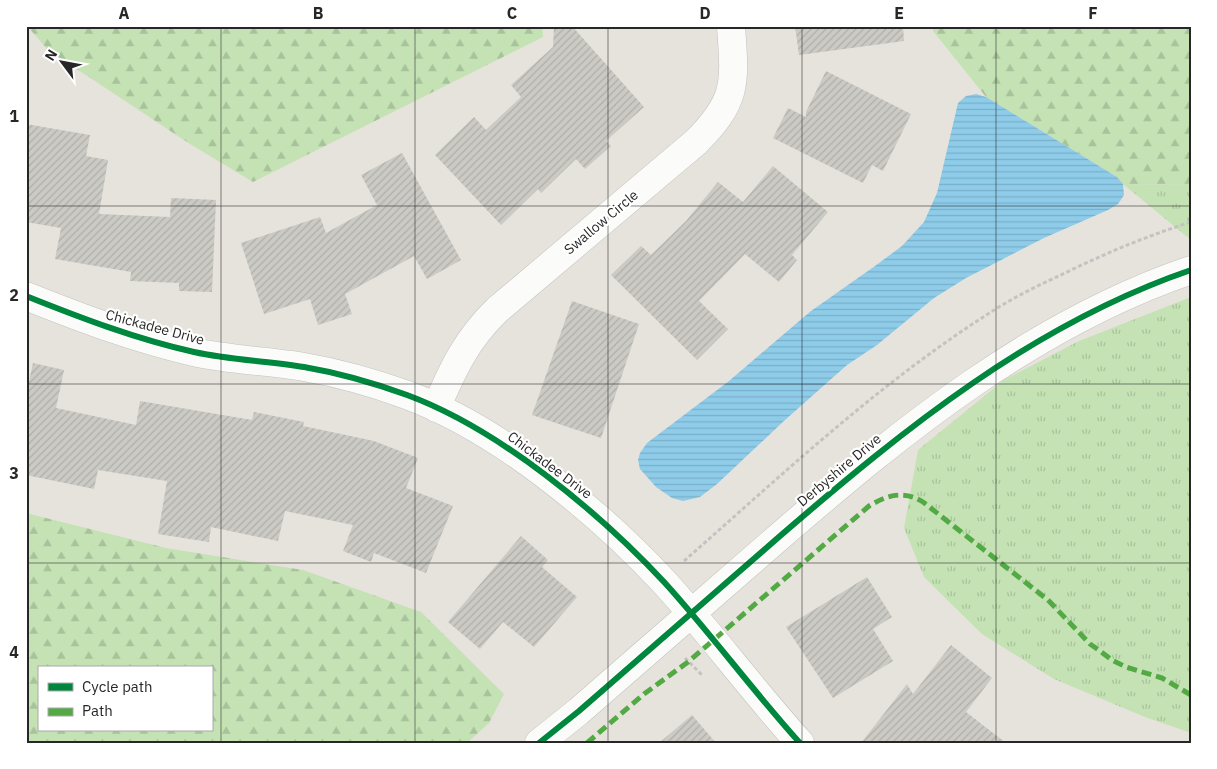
<svg xmlns="http://www.w3.org/2000/svg" width="1217" height="769" viewBox="0 0 1217 769" font-family="'IBM Plex Sans',sans-serif">
<defs>
<pattern id="grass-tufts" width="24" height="20" patternUnits="userSpaceOnUse" patternTransform="scale(1.25)"><rect width="24" height="20" fill="#c4e2b4"/><path d="M3 7l-1-3M5 7V3M7 7l1-3M15 17l-1-3M17 17v-4M19 17l1-3" fill="none" stroke="#a8c29b"/></pattern>
<pattern id="forest-firs" width="22" height="20" patternUnits="userSpaceOnUse" patternTransform="scale(1.25)"><rect width="22" height="20" fill="#c4e2b4"/><path d="M5 1l3.5 6h-7zM16 11l3.5 6h-7z" fill="#a8c29b"/></pattern>
<pattern id="water-rules" width="6" height="5" patternUnits="userSpaceOnUse" patternTransform="scale(1.25)"><rect width="6" height="5" fill="#8ecce9"/><path d="M0 2.5h6" fill="none" stroke="#7aafc8"/></pattern>
<pattern id="building-hatch" width="6" height="6" patternUnits="userSpaceOnUse" patternTransform="scale(1.25)"><rect width="6" height="6" fill="#cccac5"/><path d="M-1 1l2-2M0 6l6-6M5 7l2-2" fill="none" stroke="#afaea9"/></pattern>
</defs>
<rect width="100%" height="100%" fill="#e6e3dc"/>
<!-- grass -->
<path fill="url(#grass-tufts)" d="M1123,184L1191,185V240Z
M1191,297V733L1145,717L1054,679L982,634L924,577L904,528L918,450L1004,380L1079,341Z"/>
<!-- forest -->
<path fill="url(#forest-firs)" fill-rule="evenodd" d="M27,26H542L543,37L253,182L190,144L48,50Z
M933,26H1191V185L1123,184L1117,177L986,97L933,31Z
M26,513L166,548L303,570L421,612L504,694L489,723L467,743H26ZM39,668H211V730H39Z"/>
<!-- water -->
<path fill="url(#water-rules)" d="M976,94L986,97L1117,177L1123,184L1124,195L1118,204L1108,210L1044,238L966,278L934,298L877,345L847,365L785,420L717,484L700,497L683,501L672,498L656,487L640,469L638,460L640,453L647,443L729,381L811,311L875,266L902,246L924,222L937,193L958,103L966,96Z"/>
<!-- building -->
<path fill="url(#building-hatch)" d="M554,26H572L644,107L606,141L611,146L585,169L576,159L541,193L538,189L501,225L435,155L474,117L486,130L521,97L511,85L553,47Z
M795,26H903L904,41L799,55Z
M826,71L911,114L883,171L872,165L863,183L773,138L788,108L806,117V112Z
M26,124L90,135L86,156L108,160L99,214L170,217L171,198L216,200L212,292L179,291V283L130,281L131,272L55,259L61,228L26,222Z
M402,153L461,260L427,279L414,256L345,294L352,314L318,325L310,299L264,314L241,243L320,217L326,233L377,205L361,175Z
M773,166L828,212L792,255L797,260L779,282L745,254L699,301L728,329L697,360L611,275L641,246L651,255L686,221L718,182L743,202Z
M572,301L639,324L601,438L532,415Z
M33,363L64,370L56,408L136,425L140,401L252,420L254,412L304,422L303,426L374,441L418,458L406,488L453,506L426,573L374,553L371,562L343,551L353,525L285,511L278,541L211,527L209,542L158,534L167,481L98,470L94,489L26,475V396Z
M521,536L548,560L542,567L577,597L534,647L503,622L480,649L448,622Z
M867,577L892,617L873,629L893,661L833,698L786,627Z
M951,645L992,678L966,712L1006,743H861L907,684L913,694Z
M692,715L716,743H659Z"/>
<g fill="none" stroke-linecap="round" stroke-linejoin="round">
<!-- minor casing -->
<g stroke="#c3c2c2" stroke-width="29">
<path id="minor" d="M26,296C81,318 136,339 194,352C230,360 268,361 304,367C339,373 374,383 407,395C499,429 599,512 665,583C712,635 753,691 800,743
M436,408C453,369 466,340 497,310L696,142C738,100 735,83 731,26
M539,743L579,711C646,653 713,594 780,536C904,429 1033,324 1191,270"/>
</g>
<!-- path -->
<path stroke="#c4c3c2" stroke-width="3" stroke-dasharray="4 2.5" stroke-linecap="butt" d="M684,561C782,475 878,384 988,314C1012,298 1039,285 1065,273C1106,253 1147,236 1191,222
M685,658L703,676"/>
<!-- minor -->
<use href="#minor" stroke="#fbfbfa" stroke-width="28"/>
<!-- quiet -->
<path stroke="#53aa44" stroke-width="5" stroke-dasharray="10 5" stroke-linecap="butt" d="M587,743L644,694L688,662L869,506C887,495 904,490 923,502L1048,600L1090,644L1100,651L1112,660L1126,667L1162,678L1191,695"/>
<!-- cycleway casing -->
<g stroke="#fff" stroke-width="9">
<path id="cycleway" d="M26,296C81,318 136,339 194,352C230,360 268,361 304,367C339,373 374,383 407,395C499,429 599,512 665,583C712,635 753,691 800,743
M539,743L579,711C646,653 713,594 780,536C904,429 1033,324 1191,270"/>
</g>
<!-- cycleway -->
<use href="#cycleway" stroke="#00873e" stroke-width="6"/>
</g>
<!-- grid -->
<path fill="none" stroke="#272727" stroke-width="1" stroke-opacity="0.55" d="M221,26V743M415,26V743M608,26V743M802,26V743M996,26V743M26,206H1191M26,384H1191M26,563H1191"/>
<g text-anchor="middle" stroke-width="4.5" stroke-linejoin="round" paint-order="stroke">
<!-- street labels -->
<g font-size="14" fill="#272727" stroke="#fff">
<text transform="translate(601 222) rotate(-40)" y="5">Swallow Circle</text>
<text transform="translate(155 327) rotate(15)" y="5">Chickadee Drive</text>
<text transform="translate(550 465) rotate(37)" y="5">Chickadee Drive</text>
<text transform="translate(839 470) rotate(-40)" y="5">Derbyshire Drive</text>
</g>
</g>
<!-- border -->
<rect width="1217" height="769" fill="none" stroke="#ffffff" stroke-width="55"/>
<!-- legend -->
<rect x="38" y="666" width="175" height="65" fill="#ffffff" stroke="#a9a9a9"/>
<rect x="48" y="683" width="25" height="8" fill="#00873e" stroke="#a9a9a9"/>
<text x="82" y="692" font-size="15" fill="#272727">Cycle path</text>
<rect x="48" y="708" width="25" height="8" fill="#53aa44" stroke="#a9a9a9"/>
<text x="82" y="716" font-size="15" fill="#272727">Path</text>
<!-- north arrow -->
<g transform="translate(62 62) rotate(302)" stroke="#ffffff" stroke-width="4" paint-order="stroke">
<path d="M0-4L9 19L0 12L-9 19Z" fill="#272727"/>
<text y="-8" font-size="14" font-weight="bold" text-anchor="middle" fill="#272727">N</text>
</g>
<rect x="28" y="28" width="1162" height="714" fill="none" stroke="#272727" stroke-width="2"/>
<g font-size="16" text-anchor="middle" font-weight="bold" fill="#272727">
<text x="124" y="19">A</text>
<text x="318" y="19">B</text>
<text x="512" y="19">C</text>
<text x="705" y="19">D</text>
<text x="899" y="19">E</text>
<text x="1093" y="19">F</text>
<text x="14" y="122">1</text>
<text x="14" y="301">2</text>
<text x="14" y="479">3</text>
<text x="14" y="658">4</text>
</g>
</svg>
